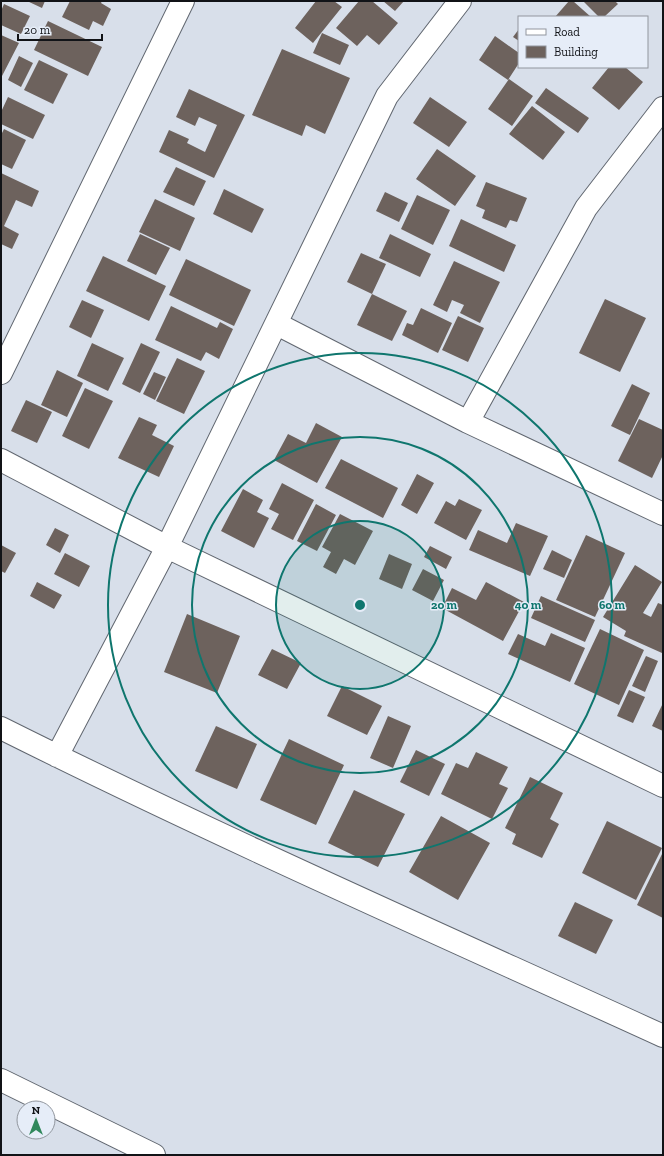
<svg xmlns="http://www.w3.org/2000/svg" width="664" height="1156" viewBox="0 0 664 1156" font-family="'Zilla Slab',serif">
<rect width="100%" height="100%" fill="#d8dfea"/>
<!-- building -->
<path fill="#6d625d" d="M27,1H45L42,8Z
M70,1H102L101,3L111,9L103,26L93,21L89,30L62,17Z
M316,1H334L342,7L313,43L295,28Z
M359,1H372L398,23L379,45L367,35L357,46L336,28Z
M383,1H404L395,11Z
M569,1H573L591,17H555Z
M583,1H615L618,4L604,17H599Z
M4,4L30,16L21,34L1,25V11Z
M48,21L102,47L88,76L34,50Z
M519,29V41L513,37Z
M322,33L349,45L340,65L313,53Z
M1,35L19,43L2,76H1Z
M495,36L519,53V63L508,80L479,60Z
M282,49L350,78L325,134L306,125L302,136L252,115Z
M19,56L33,63L21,87L8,80Z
M39,60L68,74L53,104L24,90Z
M609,67H625L643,82L619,110L592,88Z
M509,79L533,96L512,126L488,109Z
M546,88L589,118L578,133L535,103Z
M189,89L245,115L214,178L159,152L169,130L189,139L187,143L205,152L217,125L199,117L195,126L176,117Z
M8,97L45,115L33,139L1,124V112Z
M430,97L467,122L449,147L413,123Z
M532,106L565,132L543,160L509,134Z
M4,129L26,140L12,169L1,164V135Z
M437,149L476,176L455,206L416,179Z
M176,167L206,181L194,206L163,192Z
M1,173L39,191L32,207L16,200L4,226L19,234L12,249L1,244Z
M486,182L527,198L517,222L510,220L506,228L482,218L485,210L476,206Z
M224,189L264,209L252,233L213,214Z
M385,192L408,203L399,222L376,211Z
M417,195L450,210L433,245L401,229Z
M155,199L195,218L180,251L139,232Z
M461,219L516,245L504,272L449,246Z
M140,234L170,248L156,275L127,261Z
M390,234L431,254L420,277L379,258Z
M361,253L386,264L372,294L347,282Z
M103,256L166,286L149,321L86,291Z
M186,259L251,290L234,326L169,295Z
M454,261L500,282L480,323L460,313L464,305L452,300L447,312L433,305Z
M372,294L407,311L392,341L357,325Z
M605,299L646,318L620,372L579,353Z
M82,300L104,310L91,338L69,327Z
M171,306L217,328L220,322L233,329L219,359L206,352L201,361L155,340Z
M421,308L452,323L438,353L402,335L407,323L413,325Z
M458,316L484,328L468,362L442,350Z
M92,343L124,358L108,391L77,376Z
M141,343L160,352L140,393L122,384Z
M177,358L205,371L184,414L156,401Z
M57,370L83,383L67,417L41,405Z
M154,372L166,377L155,400L143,394Z
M632,384L650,393L630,435L611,426Z
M85,388L113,401L89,449L62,436Z
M26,400L52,412L37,443L11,431Z
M139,417L157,425L152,435L174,446L159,477L118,458Z
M639,419L663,430V455L652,478L618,461Z
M316,423L342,437L317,483L274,460L288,434L306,443Z
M341,459L398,488L383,518L325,488Z
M417,474L434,483L417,514L401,505Z
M282,483L314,500L293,540L271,529L279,514L269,509Z
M243,489L263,500L257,512L269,518L254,548L221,531Z
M459,499L482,510L466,540L434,523L446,501L455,506Z
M316,504L336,515L317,551L297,541Z
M340,514L373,531L355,565L344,559L336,574L323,567L331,552L322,547Z
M516,523L548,536L530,576L469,550L478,530L507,543Z
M55,528L69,535L60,553L46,545Z
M586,535L625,553L595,617L556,600Z
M1,545L16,553L5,573L1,571Z
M430,546L452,557L446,569L424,557Z
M552,550L572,560L564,578L543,569Z
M65,553L90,566L79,587L54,574Z
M389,554L412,564L402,589L379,579Z
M635,565L662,582L643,613L651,617L658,603L663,605L662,653L624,636L626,631L603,617Z
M423,569L444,580L433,601L412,590Z
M37,582L62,595L54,609L30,596Z
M486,582L524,602L503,641L442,608L452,588L476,600Z
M541,596L595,620L585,642L531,618Z
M187,614L240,636L217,693L164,672Z
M600,629L644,650L619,705L574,684Z
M551,633L585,648L570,682L508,654L518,634L545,646Z
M272,649L301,663L287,689L258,675Z
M646,656L658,661L645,692L632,686Z
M342,686L382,706L367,735L327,716Z
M629,690L645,697L633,723L617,716Z
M663,703V731L652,726Z
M388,716L411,726L393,768L370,758Z
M216,726L257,744L237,789L195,771Z
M289,739L344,765L316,825L260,800Z
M416,750L445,764L429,796L400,782Z
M476,752L508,767L499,784L508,788L492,819L441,794L456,763L468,768Z
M530,777L563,793L550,819L559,824L542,858L512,844L516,834L505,828Z
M354,790L405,814L378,867L328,843Z
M441,816L490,843L458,900L409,872Z
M607,821L662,848L636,900L582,873Z
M663,852V918L637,905Z
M575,902L613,920L596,954L558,936Z"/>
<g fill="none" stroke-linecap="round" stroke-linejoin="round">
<!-- street casing -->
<g stroke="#616770" stroke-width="24">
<path id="street" d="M277,324L468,422L663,514
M1,373L183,1
M468,422L586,208L663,108
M1,460L167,547L663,786
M1,728C219,837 442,935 663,1036
M57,756L167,547L387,96L460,1
M1,1080L154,1155"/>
</g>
<!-- street -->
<use href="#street" stroke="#fff" stroke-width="22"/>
</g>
<!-- distance rings -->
<circle cx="360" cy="605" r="84" fill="#0f766e" fill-opacity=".12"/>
<g fill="none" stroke="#0f766e" stroke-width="2">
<circle cx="360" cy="605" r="84"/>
<circle cx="360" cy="605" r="168"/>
<circle cx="360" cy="605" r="252"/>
</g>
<circle cx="360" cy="605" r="6" fill="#0f766e" stroke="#e6edf8" stroke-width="2"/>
<g font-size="12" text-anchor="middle" font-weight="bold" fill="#0f766e" stroke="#e6edf8" stroke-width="3" stroke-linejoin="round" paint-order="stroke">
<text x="444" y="609">20 m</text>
<text x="528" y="609">40 m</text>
<text x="612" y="609">60 m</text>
</g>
<!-- border -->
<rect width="664" height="1156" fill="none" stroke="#111317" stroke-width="4"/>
<!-- legend -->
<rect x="518" y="16" width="130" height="52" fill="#e6edf8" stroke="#91969e"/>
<rect x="526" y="29" width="20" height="6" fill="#ffffff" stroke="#91969e"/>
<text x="554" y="36" font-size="12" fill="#111317">Road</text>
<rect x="526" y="46" width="20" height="12" fill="#6d625d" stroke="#91969e"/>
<text x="554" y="56" font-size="12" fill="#111317">Building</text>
<!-- north arrow -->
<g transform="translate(36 1120)"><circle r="19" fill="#e6edf8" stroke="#91969e"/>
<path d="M0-3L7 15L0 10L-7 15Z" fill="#30885c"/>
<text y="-6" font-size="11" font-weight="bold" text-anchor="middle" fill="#111317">N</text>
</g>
<!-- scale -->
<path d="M18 34v6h84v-6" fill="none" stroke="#111317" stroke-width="2"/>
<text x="24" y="34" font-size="12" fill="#111317" stroke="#e6edf8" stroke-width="3" paint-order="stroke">20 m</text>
</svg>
